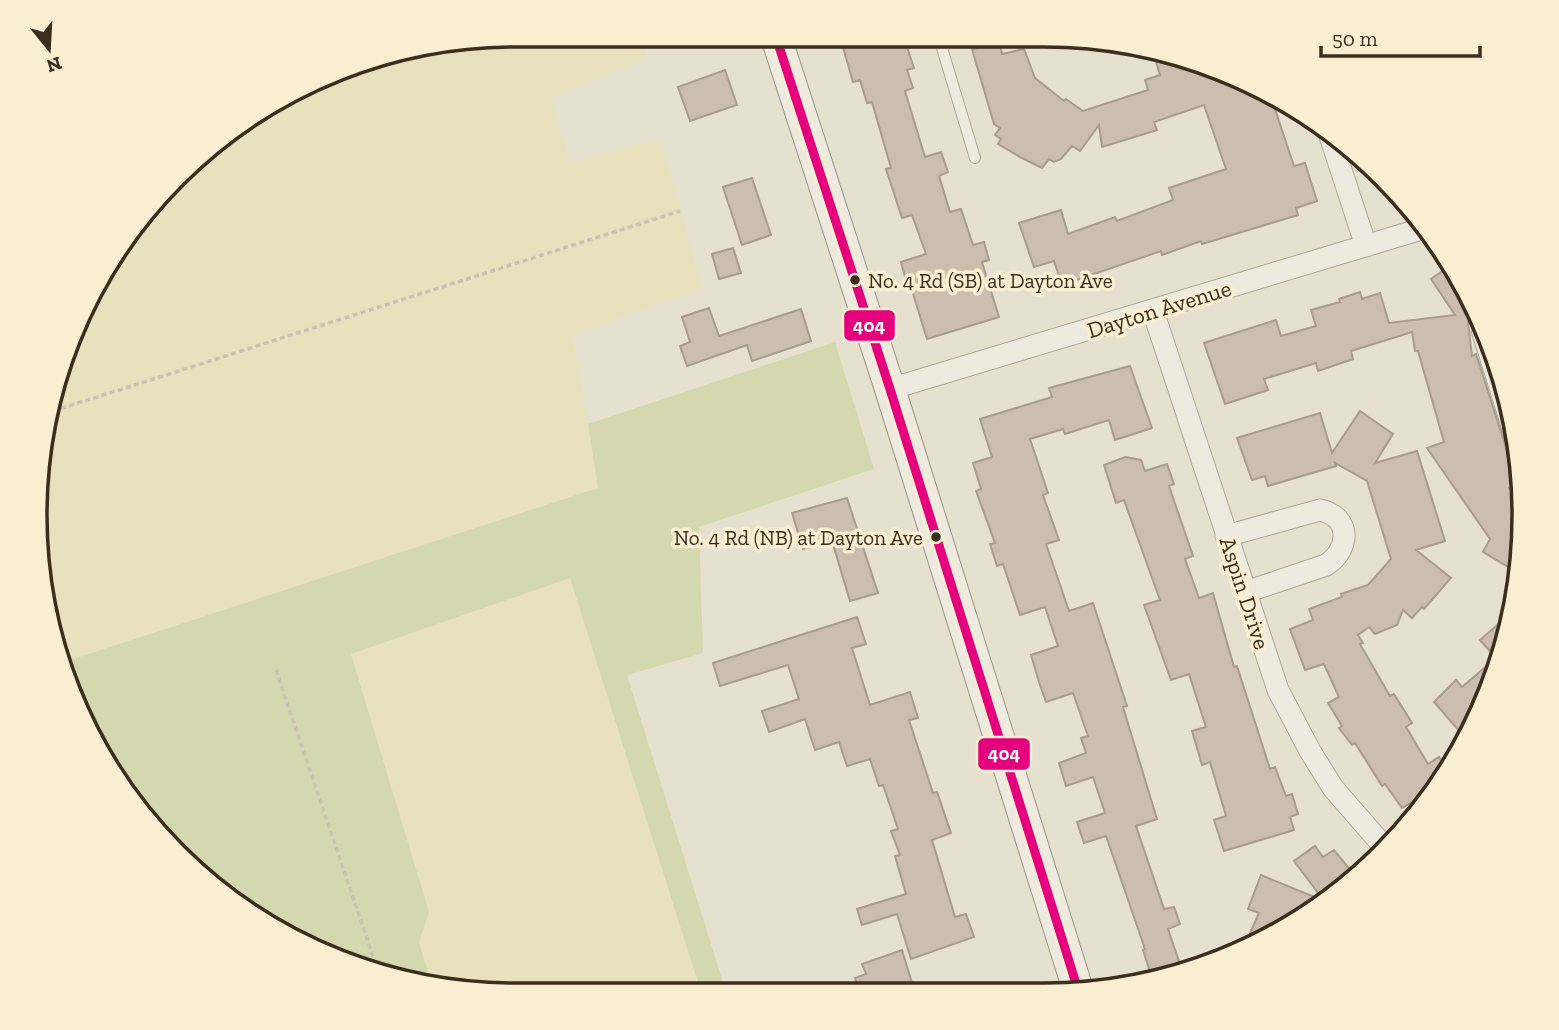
<svg xmlns="http://www.w3.org/2000/svg" width="1559" height="1030" viewBox="0 0 1559 1030" font-family="'Zilla Slab',serif">
<rect width="100%" height="100%" fill="#e6e0ce"/>
<!-- farmland -->
<path fill="#e7e1bd" d="M515,35L641,36L647,58L550,97L570,163L660,139L702,289L572,335L599,488L64,662L44,609L36,483L71,332L134,222L248,116L361,60Z
M570,577L701,992L452,991L432,985L419,943L429,912L351,654Z
M111,745L118,778L99,755L96,748Z"/>
<!-- green -->
<path fill="#d4d8af" d="M835,342L874,469L699,527L703,653L627,675L726,992H701L570,578L351,654L429,912L419,943L432,985L303,946L198,876L118,778L111,746L96,748L64,662L598,488L588,424Z"/>
<!-- building -->
<path fill="#cabeae" stroke="#a79c8d" stroke-width="2" d="M840,37L904,38L914,68L907,70L913,88L905,91L925,157L941,152L948,172L939,176L950,212L961,209L973,245L984,242L989,260L982,262L999,317L927,339L910,284L907,285L901,262L926,254L912,215L902,218L886,169L891,168L872,102L867,103L860,80L853,82Z
M1000,45L1002,54L1024,49L1035,78L1064,101L1066,99L1083,111L1148,90L1145,80L1160,75L1156,62L1169,58L1256,84L1270,94L1294,166L1305,163L1317,201L1296,208L1298,215L1202,244L1201,241L1162,255L1161,251L1062,285L1054,261L1034,267L1019,223L1061,210L1068,234L1115,217L1117,221L1173,200L1169,188L1226,169L1204,105L1154,122L1157,130L1102,147L1099,125L1080,151L1072,146L1061,159L1054,162L1049,159L1042,168L1020,157L998,144L1001,139L995,135L1000,128L994,124L972,49Z
M725,70L737,105L690,121L678,87Z
M752,178L771,235L742,245L723,187Z
M733,248L741,273L719,279L712,254Z
M1451,265L1475,303L1479,315L1468,322L1472,356L1476,354L1517,482L1509,488L1522,507L1521,547L1510,568L1483,552L1490,539L1427,448L1444,442L1418,351H1415L1412,332L1351,351L1353,359L1318,371L1316,363L1264,379L1268,390L1225,404L1204,343L1276,320L1281,336L1316,326L1311,310L1340,302L1339,299L1360,292L1362,299L1380,293L1389,323L1455,315L1431,279Z
M709,308L719,336L801,309L811,341L752,361L747,345L687,366L680,346L690,342L682,317Z
M1130,366L1152,428L1115,440L1109,420L1065,434L1063,429L1030,439L1048,493L1043,495L1059,540L1046,544L1069,611L1093,603L1127,706L1123,707L1157,819L1136,826L1164,909L1174,907L1180,924L1168,929L1183,973L1153,981L1143,950L1145,949L1106,836L1084,843L1077,822L1105,813L1093,777L1066,786L1059,763L1086,753L1081,738L1088,736L1073,693L1046,702L1039,682L1031,655L1058,646L1045,607L1020,615L1003,564L997,566L990,544L995,543L976,491L981,489L973,463L992,457L980,419L1052,397L1049,388Z
M1360,411L1393,434L1375,463L1417,451L1445,541L1416,550L1451,578L1424,609L1422,607L1412,618L1403,610L1397,625L1375,634L1369,627L1358,635L1363,643L1360,644L1390,696L1394,694L1412,723L1406,727L1428,764L1439,757L1448,772L1422,808L1416,800L1402,808L1385,784L1382,786L1355,743L1352,745L1339,728L1342,726L1328,703L1339,697L1324,664L1305,670L1290,629L1313,620L1309,609L1342,597L1341,594L1368,585L1391,559L1367,481L1335,463L1336,466L1268,486L1265,476L1252,480L1237,438L1320,413L1332,453Z
M1125,457L1141,460L1145,471L1167,464L1174,484L1169,486L1193,556L1185,559L1199,598L1213,593L1234,667L1237,666L1270,769L1275,767L1286,796L1292,794L1298,814L1290,817L1294,830L1224,851L1214,820L1226,816L1210,762L1202,765L1192,731L1206,727L1189,674L1171,680L1144,605L1160,600L1124,500L1116,503L1104,465Z
M847,498L878,593L850,601L832,541L803,549L792,513Z
M1512,612L1498,670L1467,740L1434,702L1456,680L1462,687L1496,658L1480,640Z
M857,617L866,644L852,648L870,705L910,692L918,718L909,720L933,793L937,792L951,833L932,840L955,917L966,914L974,937L911,959L897,914L862,925L857,909L906,894L895,856L900,855L891,831L898,829L883,785L879,786L870,759L847,766L839,742L815,750L805,719L769,732L762,711L799,699L788,665L720,686L713,663Z
M1315,846L1323,857L1334,850L1356,877L1336,896L1256,946L1242,951L1259,913L1248,909L1261,875L1324,901L1294,861Z
M902,950L915,993H860L855,978L866,974L862,964Z"/>
<g fill="none" stroke-linecap="round" stroke-linejoin="round">
<!-- service casing -->
<g stroke="#aca596" stroke-width="12">
<path id="service" d="M939,38L975,158
M1044,39H1075
M1485,330L1477,332L1522,476"/>
</g>
<!-- minor casing -->
<g stroke="#aca596" stroke-width="23">
<path id="minor" d="M1329,133L1366,246
M1153,311L1278,690L1310,751L1333,788L1386,849
M890,389L1428,227
M1226,536L1320,510C1352,517 1350,550 1326,565L1246,592"/>
</g>
<!-- secondary casing -->
<g stroke="#9b9486" stroke-width="32">
<path id="secondary" d="M776,37L890,389L1079,993"/>
</g>
<!-- path -->
<path stroke="#c7c1b6" stroke-width="3.5" stroke-dasharray="5 3.5" stroke-linecap="butt" d="M53,411L680,211
M276,670L377,968"/>
<!-- service -->
<use href="#service" stroke="#eeeae0" stroke-width="10"/>
<!-- minor -->
<use href="#minor" stroke="#eeeae0" stroke-width="21"/>
<!-- secondary -->
<use href="#secondary" stroke="#eeeae0" stroke-width="30"/>
<!-- bus-1 casing -->
<g stroke="#f8efd3" stroke-width="14">
<path id="bus-1" d="M776,37L890,389L1079,993"/>
</g>
<!-- bus-1 -->
<use href="#bus-1" stroke="#e5007d" stroke-width="9"/>
</g>
<!-- markers -->
<g fill="#3c2e1d" stroke="#f8efd3" stroke-width="2.5">
<circle cx="855" cy="280" r="6"/>
<circle cx="936" cy="537" r="6"/>
</g>
<g text-anchor="middle" stroke-width="7" stroke-linejoin="round" paint-order="stroke">
<!-- bus labels -->
<g font-size="21" fill="#3c2e1d" stroke="#f8efd3" text-anchor="start">
<text x="868" y="288">No. 4 Rd (SB) at Dayton Ave</text>
<text x="923" y="545" text-anchor="end">No. 4 Rd (NB) at Dayton Ave</text>
</g>
<!-- street labels -->
<g font-size="23" fill="#3c2e1d" stroke="#f8efd3">
<text transform="translate(1159 309) rotate(-17)" y="8">Dayton Avenue</text>
<text transform="translate(1245 593) rotate(72)" y="8">Aspin Drive</text>
</g>
</g>
<!-- crop -->
<path d="M0 0H1559V1030H0ZM515 47H1044A468 468 0 0 1 1512 515V515A468 468 0 0 1 1044 983H515A468 468 0 0 1 47 515V515A468 468 0 0 1 515 47Z" fill="#f8efd3" fill-rule="evenodd"/>
<path fill="none" stroke="#3c2e1d" stroke-width="3.5" d="M515 47H1044A468 468 0 0 1 1512 515V515A468 468 0 0 1 1044 983H515A468 468 0 0 1 47 515V515A468 468 0 0 1 515 47Z"/>
<g stroke="#f8efd3" stroke-width="2.5">
<rect x="843" y="309" width="53" height="33" rx="7" fill="#e5007d"/>
<rect x="977" y="737" width="54" height="34" rx="7" fill="#e5007d"/>
</g>
<g font-size="19" text-anchor="middle" font-weight="bold" fill="#fff">
<text x="869" y="332">404</text>
<text x="1004" y="760">404</text>
</g>
<!-- north arrow -->
<g transform="translate(49 49) rotate(162)" stroke="#f8efd3" stroke-width="5" paint-order="stroke">
<path d="M0-5L12 26L0 18L-12 26Z" fill="#3c2e1d"/>
<text y="-10" font-size="19" font-weight="bold" text-anchor="middle" fill="#3c2e1d">N</text>
</g>
<!-- scale -->
<path d="M1321 46v10h159v-10" fill="none" stroke="#3c2e1d" stroke-width="3.5"/>
<text x="1332" y="46" font-size="21" fill="#3c2e1d" stroke="#f8efd3" stroke-width="5" paint-order="stroke">50 m</text>
</svg>
